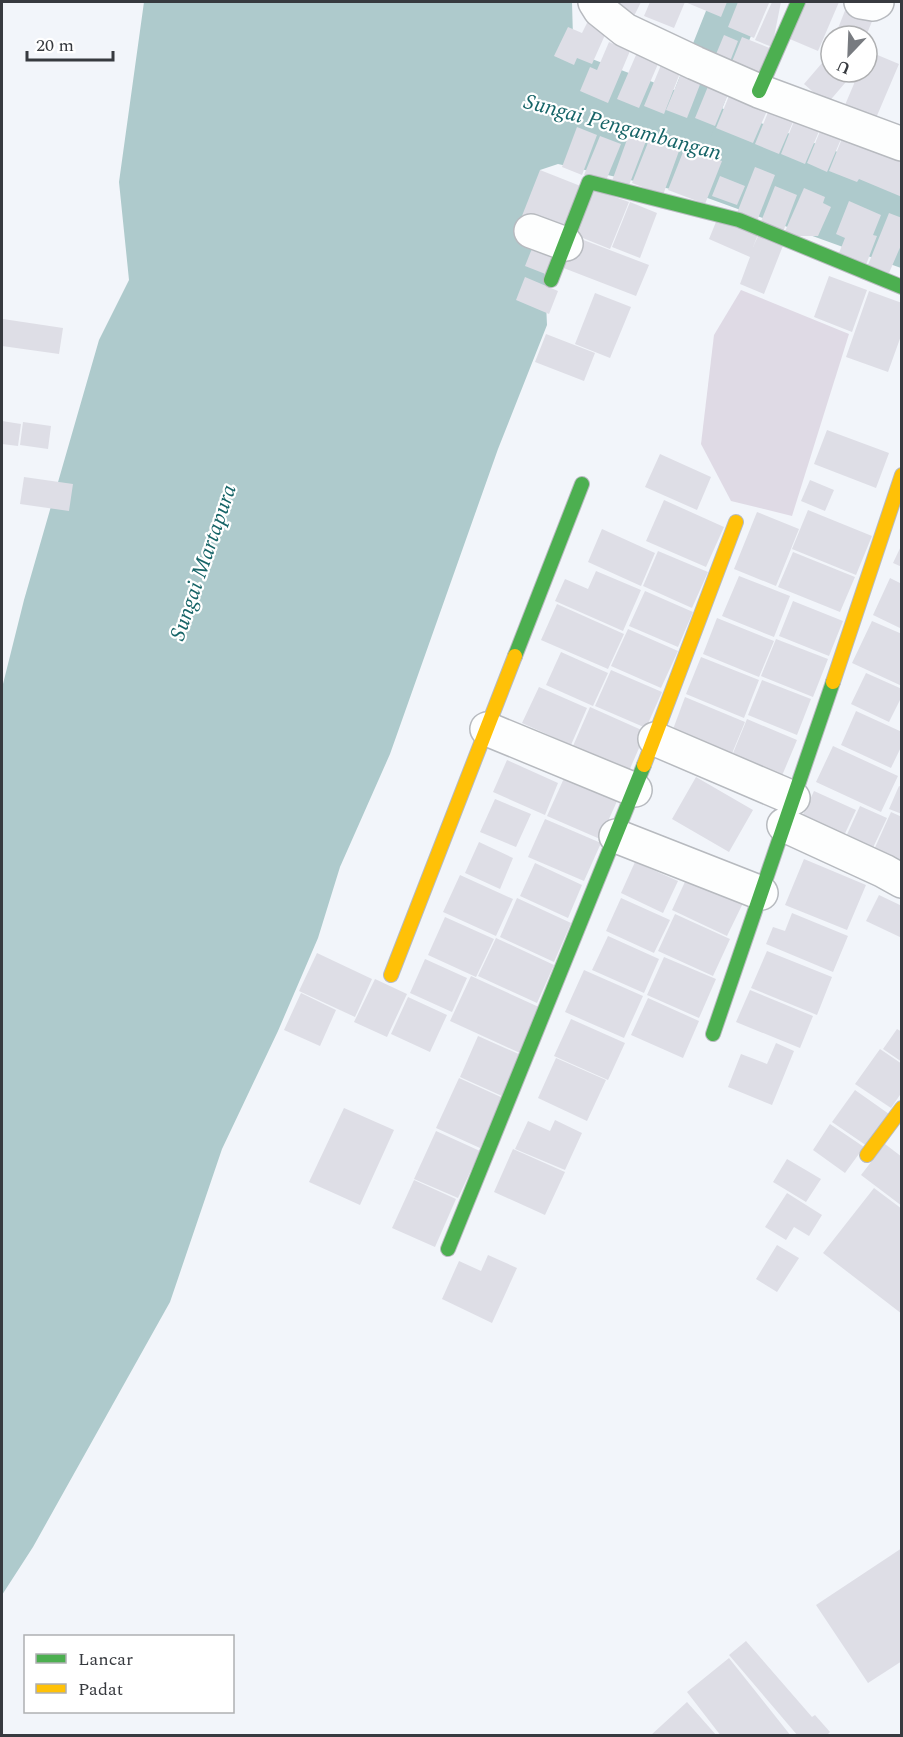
<svg xmlns="http://www.w3.org/2000/svg" width="903" height="1737" viewBox="0 0 903 1737" font-family="Spectral,serif">
<rect width="100%" height="100%" fill="#f2f5fa"/>
<!-- green -->
<path fill="#dfdae5" d="M741,290L849,334L792,516L731,501L701,444L714,335Z"/>
<!-- water -->
<path fill="#aecacc" d="M144,2H572L573,38L592,59L901,176V268L702,196L558,164L540,170L547,325L498,449L390,754L340,867L318,938L278,1031L222,1149L170,1302L33,1547L2,1595V688L24,600L99,340L129,280L119,182Z"/>
<g fill="none" stroke-linecap="round" stroke-linejoin="round">
<!-- river -->
<path stroke="#aecacc" stroke-width="51" d="M682,140L737,2"/>
</g>
<!-- building -->
<path fill="#dedee6" d="M616,2H641L634,16Z
M650,2H727L721,17L685,2L674,28L644,16Z
M738,2L769,3L754,38L728,27Z
M772,2H781L772,47L755,40Z
M799,2H839L818,51L785,37Z
M846,8L873,19L866,36H835Z
M590,17L609,26L592,64L577,58L574,65L554,56L568,27L582,33Z
M724,35L738,41L729,64L714,59Z
M742,37L772,49L761,77L731,64Z
M609,42L630,51L608,103L580,91L590,67L597,70Z
M639,48L661,57L639,108L617,99Z
M868,51L899,64L876,118L845,105L859,72H867Z
M828,56L831,58V72H847L851,76L827,104L804,84Z
M661,65L680,73L664,114L644,106Z
M681,74L701,82L687,118L666,110Z
M709,84L729,92L715,126L695,118Z
M731,91L769,106L753,143L716,128Z
M771,105L796,115L779,154L755,144Z
M798,111L823,122L805,164L781,154Z
M823,124L844,132L827,172L807,163Z
M577,127L597,135L582,175L562,167Z
M845,131L902,154V197L859,179L857,182L829,171Z
M629,134L646,141L628,188L612,181Z
M600,136L621,144L605,183L584,175Z
M649,140L679,151L663,195L632,183Z
M685,147L722,161L705,204L668,190Z
M755,167L775,175L757,221L737,213Z
M540,170L583,187L563,238L520,221Z
M720,176L745,186L737,205L712,196Z
M775,186L797,195L783,232L760,224Z
M590,188L629,202L610,249L573,234Z
M804,188L825,197L823,203L831,207L818,236H783Z
M849,201L881,215L873,235L877,236L864,270L837,258L845,238L836,234Z
M630,202L657,213L640,258L612,247Z
M889,213L902,218V243L889,273L868,265Z
M718,217L759,232L753,247L759,234L784,243L764,294L740,284L750,257L709,239Z
M537,236L559,245L548,275L525,266Z
M573,236L649,265L636,296L561,267Z
M829,276L867,290L852,332L814,317Z
M525,277L558,291L549,314L516,300Z
M869,291L902,303V333L888,372L846,357Z
M595,293L631,307L610,358L575,344Z
M3,319L63,328L59,354L2,346Z
M546,334L595,353L584,381L535,362Z
M2,421L21,424L18,446L2,444Z
M23,422L51,426L48,449L20,445Z
M827,430L889,453L876,488L814,464Z
M660,454L711,477L697,510L645,487Z
M24,477L73,484L69,511L20,504Z
M810,480L834,490L825,511L801,501Z
M664,500L724,527L706,567L646,541Z
M808,510L872,536L856,575L792,549Z
M757,512L799,529L776,586L734,569Z
M602,529L655,553L641,586L588,562Z
M902,544V567L893,563Z
M658,551L708,572L692,608L643,586Z
M793,552L855,577L840,612L778,587Z
M596,571L641,590L623,631L555,601L565,579L588,589Z
M739,576L790,596L774,637L722,616Z
M890,578L902,584V629L873,615Z
M645,591L693,612L678,647L629,626Z
M793,601L843,621L829,656L779,636Z
M557,604L624,634L608,669L541,640Z
M717,618L774,641L759,677L703,654Z
M872,621L902,634V686L852,663Z
M628,629L678,651L661,688L611,666Z
M776,639L828,659L813,697L761,676Z
M561,652L608,673L593,706L546,685Z
M701,657L759,680L744,718L686,694Z
M611,670L662,692L646,728L595,706Z
M866,673L902,689V696L889,722L851,704Z
M762,680L811,699L797,735L748,715Z
M539,687L587,708L571,745L522,723Z
M685,697L745,722L731,756L672,732Z
M590,707L646,732L629,771L573,746Z
M856,711L902,732V745L891,768L841,745Z
M747,719L797,740L781,778L731,758Z
M833,746L898,776L881,812L816,782Z
M507,760L558,783L545,815L493,792Z
M565,776L618,799L600,839L547,816Z
M696,777L753,810L729,852L672,819Z
M899,786L902,787V814L889,809Z
M814,791L856,810L841,842L799,823Z
M495,799L531,814L516,847L480,832Z
M860,806L887,818L870,854L844,841Z
M891,812L902,817V866L873,852Z
M545,819L601,843L584,881L528,857Z
M479,842L513,858L500,889L465,873Z
M804,859L866,885L847,930L785,905Z
M635,862L678,881L663,913L621,893Z
M535,863L582,885L568,918L520,896Z
M689,873L745,899L727,936L672,910Z
M460,875L513,899L496,936L443,912Z
M879,895L902,906V938L866,921Z
M517,898L571,923L554,962L500,937Z
M621,898L670,920L654,953L606,931Z
M792,913L848,936L833,972L766,944L773,927L785,931Z
M675,914L730,939L713,976L658,951Z
M445,917L494,939L476,977L428,955Z
M608,936L659,959L644,993L592,970Z
M496,938L554,965L537,1003L478,976Z
M767,951L832,977L817,1015L751,988Z
M317,953L372,979L355,1017L299,991Z
M664,957L716,979L699,1018L647,995Z
M425,959L467,978L452,1012L410,993Z
M584,970L643,996L624,1038L565,1012Z
M471,976L541,1008L520,1053L450,1021Z
M375,979L407,994L387,1037L354,1022Z
M750,990L813,1016L800,1048L736,1022Z
M301,993L336,1010L320,1046L284,1030Z
M408,997L447,1015L430,1052L391,1034Z
M648,998L699,1021L683,1058L631,1035Z
M571,1019L625,1043L608,1080L554,1056Z
M897,1029L902,1032V1062L883,1049Z
M478,1036L521,1055L502,1096L460,1077Z
M776,1043L794,1051L772,1105L728,1087L741,1054L767,1064Z
M880,1049L902,1064V1092L891,1108L855,1084Z
M556,1058L606,1080L587,1121L538,1098Z
M459,1078L503,1098L480,1148L436,1128Z
M855,1090L889,1114L867,1146L832,1122Z
M344,1108L394,1130L360,1205L309,1182Z
M555,1120L582,1133L565,1170L515,1149L528,1121L550,1131Z
M830,1124L864,1147L845,1173L813,1150Z
M436,1131L480,1151L458,1198L414,1179Z
M885,1144L902,1157V1206L861,1175Z
M513,1149L565,1172L545,1215L494,1192Z
M787,1159L821,1179L806,1202L773,1182Z
M414,1180L456,1199L435,1247L392,1228Z
M874,1188L902,1209V1314L823,1253Z
M787,1193L822,1215L809,1236L794,1227L786,1240L765,1227Z
M777,1245L799,1258L777,1292L756,1279Z
M488,1255L517,1268L492,1323L442,1299L459,1261L481,1271Z
M902,1548V1661L868,1683L816,1605Z
M746,1641L812,1717L815,1715L830,1732L826,1736H798L729,1655Z
M729,1658L791,1736H721L687,1692Z
M687,1702L717,1736H650Z"/>
<g fill="none" stroke-linecap="round" stroke-linejoin="round">
<!-- street casing -->
<g stroke="#b7babf" stroke-width="36">
<path id="street" d="M595,2L600,10L625,30L695,63L759,91L902,144
M861,2L873,4L877,2
M531,231L566,244
M487,729L635,790
M655,739L793,798
M784,825L884,871L902,881
M616,836L761,893"/>
</g>
<!-- fast casing -->
<g stroke="#b7babf" stroke-width="16">
<path id="fast" d="M759,91L798,2
M551,280L589,182L739,220L902,287
M515,656L582,484
M713,1034L833,682
M448,1249L644,765"/>
</g>
<!-- slow casing -->
<g stroke="#b7babf" stroke-width="16">
<path id="slow" d="M833,682L902,475
M644,765L736,522
M391,975L515,656
M867,1155L902,1108"/>
</g>
<!-- street -->
<use href="#street" stroke="#fdfefe" stroke-width="33"/>
<!-- fast -->
<use href="#fast" stroke="#4caf50" stroke-width="14"/>
<!-- slow -->
<use href="#slow" stroke="#ffc107" stroke-width="14"/>
</g>
<g text-anchor="middle" stroke-width="4.5" stroke-linejoin="round" paint-order="stroke">
<!-- water labels -->
<g font-size="22" font-style="italic" fill="#166467" stroke="#fff">
<text transform="translate(623 126) rotate(15)" y="8">Sungai Pengambangan</text>
<text transform="translate(202 562) rotate(-71)" y="8">Sungai Martapura</text>
</g>
</g>
<!-- border -->
<rect width="903" height="1737" fill="none" stroke="#373a3f" stroke-width="6"/>
<!-- legend -->
<rect x="24" y="1635" width="210" height="78" fill="#ffffff" stroke="#afb0b2" stroke-width="1.5"/>
<rect x="36" y="1654" width="30" height="9" fill="#4caf50" stroke="#afb0b2" stroke-width="1.5"/>
<text x="78" y="1665" font-size="18" fill="#373a3f">Lancar</text>
<rect x="36" y="1684" width="30" height="9" fill="#ffc107" stroke="#afb0b2" stroke-width="1.5"/>
<text x="78" y="1695" font-size="18" fill="#373a3f">Padat</text>
<!-- north arrow -->
<g transform="translate(849 54) rotate(203)"><circle r="28" fill="#ffffff" stroke="#afb0b2" stroke-width="1.5"/>
<path d="M0-4.5L10 22L0 15L-10 22Z" fill="#787b80"/>
<text y="-9" font-size="16" font-weight="bold" text-anchor="middle" fill="#373a3f">U</text>
</g>
<!-- scale -->
<path d="M27 51v9h86v-9" fill="none" stroke="#373a3f" stroke-width="3"/>
<text x="36" y="51" font-size="18" fill="#373a3f" stroke="#ffffff" stroke-width="4.5" paint-order="stroke">20 m</text>
</svg>
